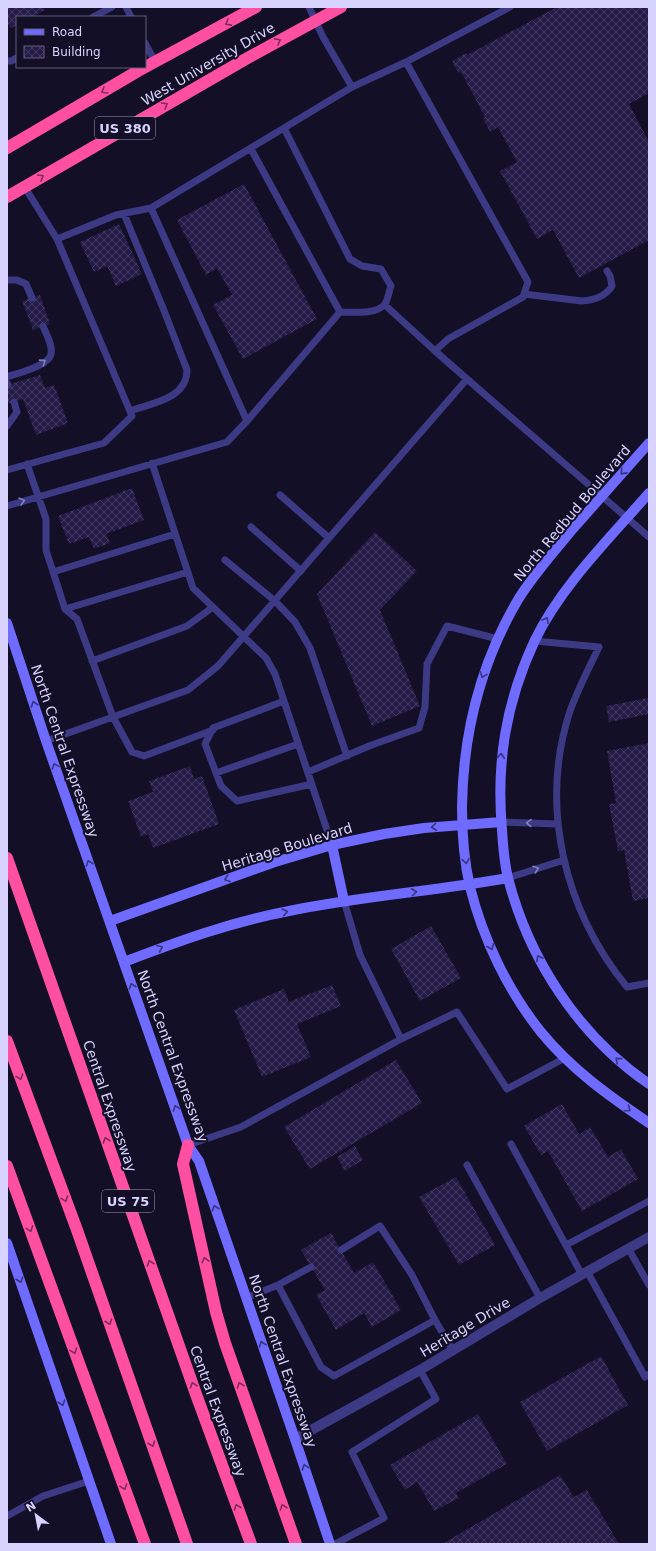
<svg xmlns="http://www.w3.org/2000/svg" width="656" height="1551" viewBox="0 0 656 1551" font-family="'DejaVu Sans',sans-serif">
<defs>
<pattern id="building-cross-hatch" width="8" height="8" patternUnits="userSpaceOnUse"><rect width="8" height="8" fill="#241b47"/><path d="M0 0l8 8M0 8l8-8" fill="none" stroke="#433b63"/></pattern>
</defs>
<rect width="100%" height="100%" fill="#130f26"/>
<!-- building -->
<path fill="url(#building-cross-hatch)" d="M7,7H43L45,10L32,17H17V25L11,28L9,24L7,25Z
M557,7H649V93L629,104L649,142V240L579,278L553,230L537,239L500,171L517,162L498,127L490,132L483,118L485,117L461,72L458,73L452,61L466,53L467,55Z
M244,184L317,319L243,359L213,305L232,295L217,268L206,275L177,220Z
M119,224L142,274L116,286L107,266L94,272L80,242Z
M40,295L50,324L33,330L22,301Z
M40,375L45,388L54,385L68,423L36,435L23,399L7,404V385Z
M132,488L144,520L106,534L110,543L94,549L89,537L69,544L58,516Z
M375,532L417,571L380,610L420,706L372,726L317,594Z
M649,698V714L609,722L606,706Z
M649,743V898L633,901L624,850L618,851L609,804L616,803L607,751Z
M190,766L194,779L202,776L219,824L153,848L148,834L141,837L128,801L153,792L149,781Z
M431,926L461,978L420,1001L391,949Z
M332,985L341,1006L297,1024L311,1057L262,1077L234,1010L284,989L289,1002Z
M396,1060L422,1103L310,1169L284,1127Z
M562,1104L579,1134L590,1127L608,1157L621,1149L638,1179L582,1211L548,1151L541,1155L524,1126Z
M355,1146L363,1160L345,1171L337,1157Z
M456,1177L495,1245L459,1265L419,1197Z
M331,1233L354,1273L373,1262L401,1310L372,1327L364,1313L336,1330L316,1295L325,1290L301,1250Z
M601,1356L628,1405L547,1451L520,1402Z
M478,1414L507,1464L456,1493L459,1498L434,1511L417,1482L405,1490L390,1465Z
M560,1475L574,1497L587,1490L619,1544H442Z"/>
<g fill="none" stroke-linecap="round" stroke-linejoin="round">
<!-- lane -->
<path stroke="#3d3a85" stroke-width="7" d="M126,7L131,17
M93,17L112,7
M145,43L155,62
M7,61H11L17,58
M352,87L406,62
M251,149L340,312C351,312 377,315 385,304C388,300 389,291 391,286L381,269L362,266L350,259L284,128
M24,186L57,239L116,215L151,208L352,87L323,37L309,7
M124,214L163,308L187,370C187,399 152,403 130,411
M7,280H17L26,284L32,298
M524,294L582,301C594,300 606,296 612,286L610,276L607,271
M385,305L435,351
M7,377C18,373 49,366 51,354C53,345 46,334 43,326
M467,379L435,351L448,339L523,297L528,282L406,62L510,7
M7,383L8,385
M247,421L340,312
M7,426L17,412L14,402
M152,463L193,588L266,658L275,674L332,845
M27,464L46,519V550L65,609L77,619L113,717L132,752L144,756L213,730
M7,470L104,443L132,416L57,239
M280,495L329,538
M7,506L227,442L247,421L151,208
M251,527L301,571
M225,560L275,601L295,622L310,648L347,756
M53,572L175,534
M65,609L188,572
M535,641L599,647C589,668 578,689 570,711C539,806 564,910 627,987L649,983
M92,661L187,626L213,607
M284,701L213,728L205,744L221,786L237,801L312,784
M46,741L188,690L218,666L467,379L649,537
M308,772L369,746L419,728L425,707L427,664L447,626L498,639
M216,773L298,744
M501,822L557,824
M508,878L564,860
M344,901L360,955L401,1039
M511,1144L582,1275
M188,1145L241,1127L401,1039L457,1012L507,1089L565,1058
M467,1165L540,1298
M566,1245L649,1201
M628,1248L649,1285
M587,1271L645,1377L649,1374
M278,1285L311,1267
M246,1298L278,1285L321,1367L334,1376L435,1320L412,1275L380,1226L341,1250
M435,1320L453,1351
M7,1516L43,1496L89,1481
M335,1544L384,1518L352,1452L436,1399L420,1370"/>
<!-- street -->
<path stroke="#3d3a85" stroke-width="10" d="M295,1439L420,1370L540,1298L649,1237"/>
<!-- secondary -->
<path stroke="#6f6bff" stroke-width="10" d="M649,443C623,472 597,502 571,531C553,553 534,574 519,598C481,662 463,733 462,807C462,833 464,861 470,887C483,939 508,991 541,1032C571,1069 609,1096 649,1123
M649,493C610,538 561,586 535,640C506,702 496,762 502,830C503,846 504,862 508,878C529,960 579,1036 649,1084
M7,623L46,741L188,1145L199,1161L295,1439L330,1544
M332,845L344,901
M110,921L275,862L332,845L384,834L424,828L501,822
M124,962C179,941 231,922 289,911C362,896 436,891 508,878
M7,1243L111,1544"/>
<!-- highway -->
<path stroke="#ff4fa3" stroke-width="12" d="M7,148L138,71L256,7
M7,197L244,60L341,7
M7,858L197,1397L251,1544
M7,1041L77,1230L187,1544
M188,1145L183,1164L216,1312L225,1343L296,1544
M7,1166L145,1544"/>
</g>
<!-- one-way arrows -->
<defs><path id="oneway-chevron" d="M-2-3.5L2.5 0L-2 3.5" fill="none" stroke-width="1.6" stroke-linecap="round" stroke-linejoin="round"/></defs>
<g stroke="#7d2c5e">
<use href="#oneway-chevron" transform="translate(228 23) rotate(151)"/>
<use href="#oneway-chevron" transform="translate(278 41) rotate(-29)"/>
<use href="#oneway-chevron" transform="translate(104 91) rotate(150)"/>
<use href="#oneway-chevron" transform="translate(165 105) rotate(-30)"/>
<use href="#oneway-chevron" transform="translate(41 177) rotate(-30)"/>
<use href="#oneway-chevron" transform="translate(20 1077) rotate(70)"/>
<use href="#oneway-chevron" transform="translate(106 1140) rotate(-109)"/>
<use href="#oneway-chevron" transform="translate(65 1199) rotate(70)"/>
<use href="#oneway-chevron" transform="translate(30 1229) rotate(70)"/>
<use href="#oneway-chevron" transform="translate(205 1260) rotate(-103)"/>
<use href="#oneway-chevron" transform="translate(150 1263) rotate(-109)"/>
<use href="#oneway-chevron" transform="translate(109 1322) rotate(71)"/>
<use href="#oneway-chevron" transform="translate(74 1351) rotate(70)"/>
<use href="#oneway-chevron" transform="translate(193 1385) rotate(-109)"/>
<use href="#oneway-chevron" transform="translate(240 1385) rotate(-109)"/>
<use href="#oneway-chevron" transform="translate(152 1444) rotate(71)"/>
<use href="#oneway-chevron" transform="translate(124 1487) rotate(70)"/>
<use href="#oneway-chevron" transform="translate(237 1507) rotate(-110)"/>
<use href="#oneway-chevron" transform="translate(283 1507) rotate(-109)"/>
</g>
<g stroke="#837fbc">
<use href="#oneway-chevron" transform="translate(43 362) rotate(-33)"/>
<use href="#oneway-chevron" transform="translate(22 501) rotate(-16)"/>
<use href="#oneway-chevron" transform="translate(529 823) rotate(-179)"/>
<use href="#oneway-chevron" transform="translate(536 869) rotate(-19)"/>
</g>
<g stroke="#38347d">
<use href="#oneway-chevron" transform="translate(623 472) rotate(132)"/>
<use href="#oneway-chevron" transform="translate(546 620) rotate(-60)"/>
<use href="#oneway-chevron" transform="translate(483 675) rotate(111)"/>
<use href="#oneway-chevron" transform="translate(34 704) rotate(-108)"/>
<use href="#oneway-chevron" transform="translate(501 756) rotate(-85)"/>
<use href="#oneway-chevron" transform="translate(55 766) rotate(-110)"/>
<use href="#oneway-chevron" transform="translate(434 827) rotate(174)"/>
<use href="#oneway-chevron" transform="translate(466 861) rotate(81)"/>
<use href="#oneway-chevron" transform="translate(89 863) rotate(-109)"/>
<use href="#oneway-chevron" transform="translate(227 879) rotate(160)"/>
<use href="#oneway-chevron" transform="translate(414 892) rotate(-7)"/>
<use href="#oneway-chevron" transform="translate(285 912) rotate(-12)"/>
<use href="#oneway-chevron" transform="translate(491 947) rotate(68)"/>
<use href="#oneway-chevron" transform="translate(160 948) rotate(-22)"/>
<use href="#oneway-chevron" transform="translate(539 958) rotate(-117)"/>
<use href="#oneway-chevron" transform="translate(132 986) rotate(-109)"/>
<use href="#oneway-chevron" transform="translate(618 1060) rotate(-139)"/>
<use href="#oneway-chevron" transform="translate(176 1108) rotate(-109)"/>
<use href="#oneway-chevron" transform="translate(628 1109) rotate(35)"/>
<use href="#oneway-chevron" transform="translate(215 1208) rotate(-109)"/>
<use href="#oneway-chevron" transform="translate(20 1280) rotate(71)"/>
<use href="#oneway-chevron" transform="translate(262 1344) rotate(-109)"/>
<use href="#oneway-chevron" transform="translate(62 1403) rotate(71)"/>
<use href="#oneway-chevron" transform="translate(305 1467) rotate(-108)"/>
</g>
<g text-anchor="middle" stroke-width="4" stroke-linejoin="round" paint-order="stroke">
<!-- shield labels -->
<g fill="#130f26" stroke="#9e99be" stroke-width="1">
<rect x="95" y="117" width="60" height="22" rx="3"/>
<rect x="102" y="1190" width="52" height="22" rx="3"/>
</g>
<g font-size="13" font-weight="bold" fill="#d9d4ff">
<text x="125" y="133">US 380</text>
<text x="128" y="1206">US 75</text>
</g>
<!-- street labels -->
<g font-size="14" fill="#d9d4ff" stroke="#130f26">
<text transform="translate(208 64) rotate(-30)" y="5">West University Drive</text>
<text transform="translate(572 513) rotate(-50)" y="5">North Redbud Boulevard</text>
<text transform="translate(65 751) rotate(71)" y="5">North Central Expressway</text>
<text transform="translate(287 847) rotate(-17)" y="5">Heritage Boulevard</text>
<text transform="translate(173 1056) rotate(70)" y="5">North Central Expressway</text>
<text transform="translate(110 1106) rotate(71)" y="5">Central Expressway</text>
<text transform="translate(465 1327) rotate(-31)" y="5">Heritage Drive</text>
<text transform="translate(283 1361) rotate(71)" y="5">North Central Expressway</text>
<text transform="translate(218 1411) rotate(70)" y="5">Central Expressway</text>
</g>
</g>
<!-- border -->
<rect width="656" height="1551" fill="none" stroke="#d9d4ff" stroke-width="16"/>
<!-- legend -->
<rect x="16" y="16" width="130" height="52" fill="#130f26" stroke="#625e7d"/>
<rect x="24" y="29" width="20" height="6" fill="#6f6bff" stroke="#625e7d"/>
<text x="52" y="36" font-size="12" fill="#d9d4ff">Road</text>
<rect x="24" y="46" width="20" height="12" fill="url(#building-cross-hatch)" stroke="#625e7d"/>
<text x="52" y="56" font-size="12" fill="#d9d4ff">Building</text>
<!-- north arrow -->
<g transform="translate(36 1515) rotate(328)" stroke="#130f26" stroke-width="3" paint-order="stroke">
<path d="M0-3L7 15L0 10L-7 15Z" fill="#d9d4ff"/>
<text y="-6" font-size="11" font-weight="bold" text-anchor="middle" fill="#d9d4ff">N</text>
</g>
</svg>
